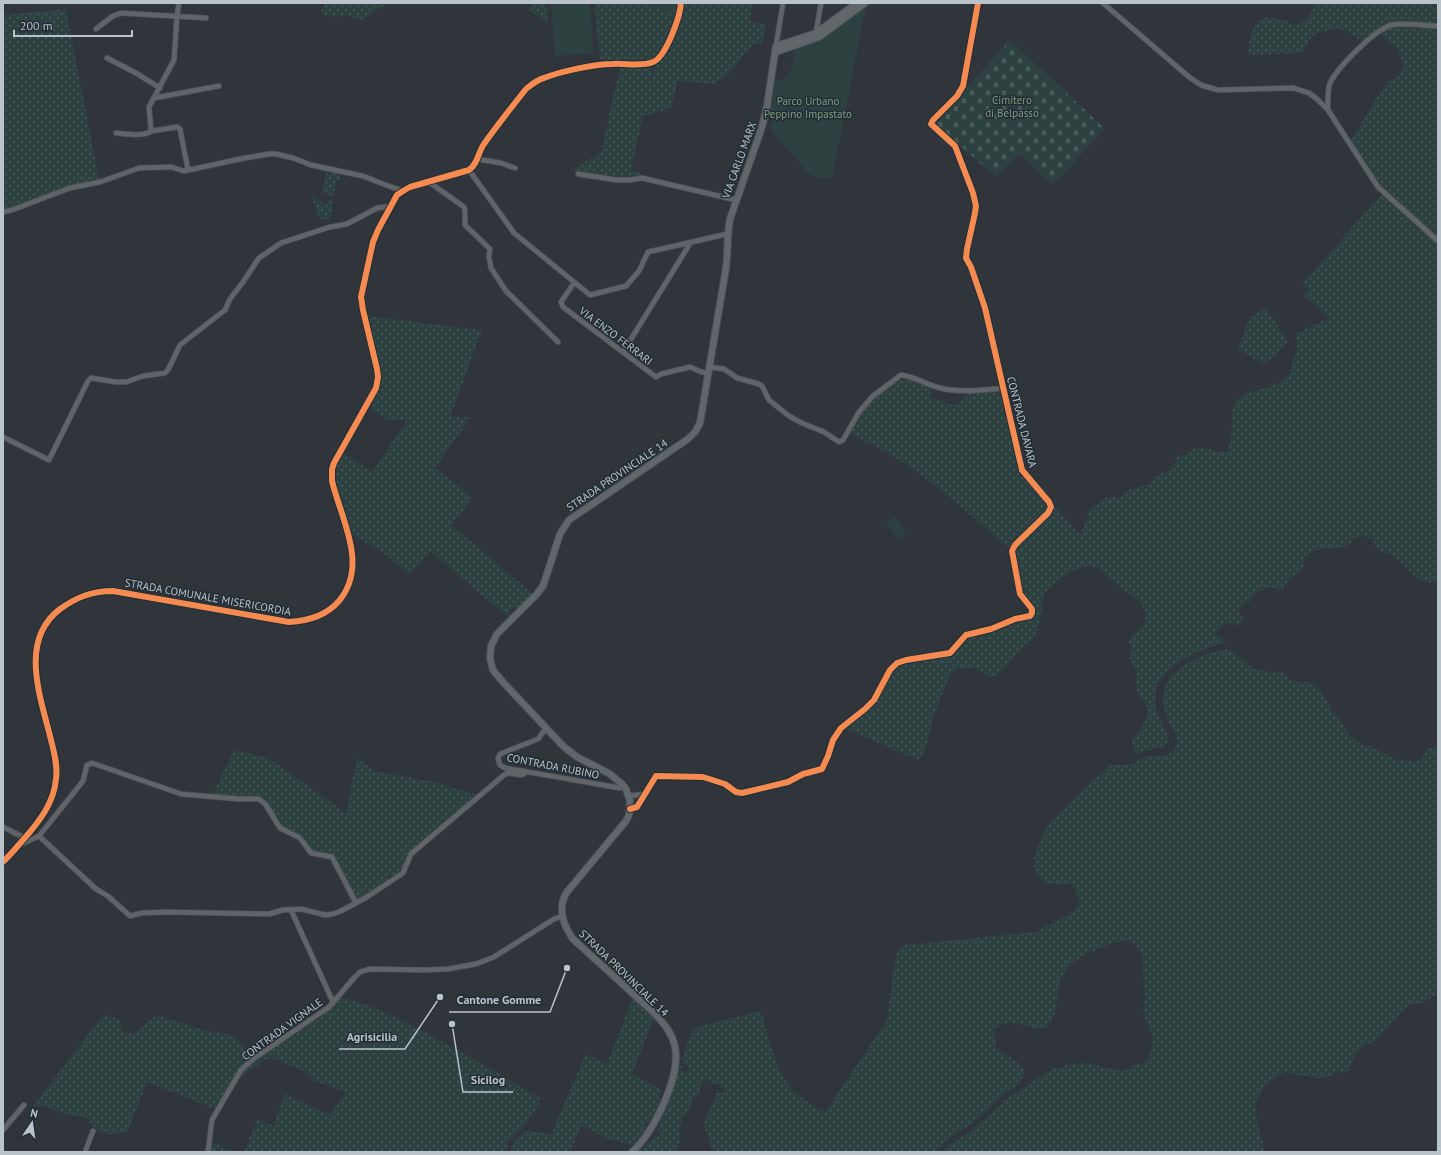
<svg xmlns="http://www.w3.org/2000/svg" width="1441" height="1155" viewBox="0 0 1441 1155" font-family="'PT Sans',sans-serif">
<defs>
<pattern id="grass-dots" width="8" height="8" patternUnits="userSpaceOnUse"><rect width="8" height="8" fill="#2d4140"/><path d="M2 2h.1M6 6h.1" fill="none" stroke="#4a5b5a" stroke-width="1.8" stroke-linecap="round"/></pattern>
<pattern id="cemetery-stones" width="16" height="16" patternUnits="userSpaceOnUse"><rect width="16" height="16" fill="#2d4140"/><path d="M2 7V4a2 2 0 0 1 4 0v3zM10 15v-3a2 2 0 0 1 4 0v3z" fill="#4a5b5a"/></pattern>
</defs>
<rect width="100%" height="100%" fill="#2f353b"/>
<!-- grass -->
<path fill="url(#grass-dots)" d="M325,3H395L379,8L361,21L349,16L332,17L320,14Z
M531,3H546L548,25C546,22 543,19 541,17C535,13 526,14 531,3Z
M594,3H644L667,12L671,3H679C677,17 667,48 656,58C652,61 646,62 641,62L606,61L600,59Z
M685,3H753L749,21L766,24L762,43L751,46L728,75L713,84L678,81L672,104V108L643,116L631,171L640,173V175L630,179H615L572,170L601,152L620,68C628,68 645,71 653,66L650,84L652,81L655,64C667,60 683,16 685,3Z
M1312,3H1438V24L1391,23L1377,29L1363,42L1346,30L1333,29L1317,33L1311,37L1303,53L1248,55C1249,45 1251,20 1264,18C1268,17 1280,20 1286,20L1290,24L1297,25C1305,20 1311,16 1314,7Z
M66,9L99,180L92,183V180L89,181L88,183L12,209L3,210V15Z
M1392,27L1438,28V240L1390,196L1371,177L1350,141L1387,82L1398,77L1404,67L1398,49L1379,33Z
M327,171L341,173L339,180L336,182L334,191V195L331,196L322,192Z
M311,194L325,205L329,200L333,199L334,202L332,206L334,210L328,220L322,219L318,216Z
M1382,194L1438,244V582C1433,582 1427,583 1422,581C1410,575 1403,560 1390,554C1386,552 1382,553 1378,550C1374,547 1374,544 1373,539L1362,536L1354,538C1347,553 1329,546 1317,550C1313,551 1309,554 1306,557L1304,564L1300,572L1290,578L1282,590L1266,587L1254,595L1251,601C1244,603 1241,605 1239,613L1243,617L1241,625H1233L1229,622L1218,630L1216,634L1226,642C1198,650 1148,669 1156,706C1158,718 1166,727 1169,738L1166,744L1162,747L1136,753C1127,740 1135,738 1141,728C1145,722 1147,716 1148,710L1145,702L1138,695L1136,682L1137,673L1130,662V652L1132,646L1128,641L1134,633L1140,629L1144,623L1146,615L1141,603L1115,583L1097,567L1087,566L1074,570L1058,580L1045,592L1042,602V612L1040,621L1037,633L1032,641L1021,648L1010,663L995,677H989C983,671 976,668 967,668C963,668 959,668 955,670C948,674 933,717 931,726C927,740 929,749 918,760L844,728L866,710L894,667L903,662L947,655L967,637L1033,615L1021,594L1013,552L1016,546L1053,510V504L1080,535L1088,516V510L1091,507L1097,505L1107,497H1122L1129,490L1150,484L1155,476L1171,470L1177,458L1180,455H1187C1189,453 1191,450 1194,449C1204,443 1213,454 1226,452C1236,437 1227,411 1238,399C1248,389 1273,389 1286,378C1290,374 1292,366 1293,361C1297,351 1299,344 1295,334L1329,318L1303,295L1308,289L1302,284Z
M1266,308L1288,341L1274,356L1263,364L1238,349L1248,322L1251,317Z
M367,316L482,330L450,417H471L435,468L473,498L451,525L533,594L518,610L512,608L510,610L509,618L430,551L409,575L383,552L361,540L350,532L334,482V468L342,452L372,472L407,420L389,421L370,408C375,397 380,388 380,376Z
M901,376L932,388L929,397L956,406L965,398L966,393L1001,390L1020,470L1048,503L1049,506L1047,512L1011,547L1006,546C970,514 933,481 891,455C878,447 862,440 848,433L856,418L873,398Z
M1230,649L1255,670H1262L1269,672L1284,673L1288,679L1296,682H1309L1317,685L1328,702L1332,710L1339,719L1349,735L1364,746H1370L1397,760L1416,762L1422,758L1426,750L1438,745V993L1423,1003L1410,1004L1402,1011L1375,1041L1364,1046L1355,1054L1349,1072L1336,1073L1328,1077L1314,1078L1284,1072L1265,1086L1255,1103L1257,1120L1265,1152H942L945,1148L968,1133L1008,1098L1053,1069L1071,1064L1088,1063L1111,1069L1122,1070L1130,1069L1135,1064H1141L1148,1060L1153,1041L1151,1032L1143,1015L1145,995L1143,977V959L1133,942C1119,939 1111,944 1098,949C1076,958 1061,967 1058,992C1056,1008 1057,1012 1048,1027C1027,1034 1013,1012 994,1030L996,1048L1019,1063L1025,1069C1023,1082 1015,1086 1005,1094C995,1103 985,1113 975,1121C962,1131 945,1138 936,1152H714L710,1147L709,1136L704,1127L705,1120L717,1093H723V1087L704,1079L698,1095L694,1097L688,1112L683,1117L679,1129L680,1140L677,1152H639L654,1136L659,1137L661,1134L658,1129L668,1101L678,1064L683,1066L681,1071L686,1073L689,1067L682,1060L691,1033L697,1027L759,1011L762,1015C768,1037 779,1080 797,1094C805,1101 816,1107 825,1112L887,1020L893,974L898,948L905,945L1035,932L1074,912L1079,905L1078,896L1075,888L1071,885L1046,883L1037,876L1034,869V856L1047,826L1092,780L1105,772L1110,765H1129L1147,756L1167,755L1173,752L1178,741C1176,732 1169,726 1166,716C1164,709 1161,696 1164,689C1173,664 1206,652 1230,649Z
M234,750L268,758L346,813L357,758L374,771L434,782L475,794L474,797L412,850C404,860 405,869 393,877L391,874L389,877V881L357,900L333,855L312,851L301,836L280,826L259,798H239L213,794Z
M633,997L654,1018L632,1074L662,1090L659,1097L661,1099L652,1121L646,1123L645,1126L647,1128L633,1145L608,1139L582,1125L570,1152H510L515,1139L526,1130L552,1135L557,1120L586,1054L607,1064Z
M338,998C356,999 374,1008 390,1015C443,1040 492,1070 542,1099L523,1128L509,1142L506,1152H243L258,1119L273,1126L285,1094L330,1115L346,1092L314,1081L304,1071L272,1058L264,1060L256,1067L246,1072L245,1076L241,1075L247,1067L255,1060L321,1017L331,1008Z
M104,1014L119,1019L122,1032L132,1034L157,1015L204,1030L232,1035L253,1056L240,1068L215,1109L147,1082L127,1133L104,1134L93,1126L87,1118L68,1115L44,1106H33Z
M214,1143L233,1152H210L212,1144Z"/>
<!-- cemetery -->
<path fill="url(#cemetery-stones)" d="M1010,40L1105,129L1053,185L1019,153L996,177L934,123Z"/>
<!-- park -->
<path fill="#2d4140" d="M551,3H590L593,53L555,56Z
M644,3H671L667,13Z
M866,6L832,178L815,177L808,173L773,133L771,127L773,118L769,116L774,82C792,78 793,67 794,49L814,43L827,35Z
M894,516L906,533L898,539L886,523Z"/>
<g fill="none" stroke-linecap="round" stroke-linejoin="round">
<!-- minor casing -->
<g stroke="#4d5155" stroke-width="6">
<path id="minor" d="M179,3L177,16L174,60L149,107L151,130L152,131L177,127L180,129L188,170
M1103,3L1189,77L1201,85L1218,90L1293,88L1309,93L1317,99L1328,110L1378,187L1438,241
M96,29L113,16L121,13L206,18
M816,33L821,3
M776,46L783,3
M107,58L136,73L160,88
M154,98L219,86
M1328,110C1328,103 1327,90 1330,83C1338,67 1375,29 1392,25C1403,22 1425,26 1438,26
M116,133C127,134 142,137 152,131
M477,159L501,163L515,168
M469,170L514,233L590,295L626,286L639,271L648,252L727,234
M578,174L616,180H630L642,178L736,200
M429,182L464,207L465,211V225L490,249L489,257L491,268L506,291L558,342
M3,212L12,210L70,188L100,182L139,168L171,167L184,171L240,159L269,154H276L293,158L311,165L363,176L386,185L403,191
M574,283L561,302L563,307L656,377L661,374L690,367L699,371L709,374
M623,352L691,242
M710,367L724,369L737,378L759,384L762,386L769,400L789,416L802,423L824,432L839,442L843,440L859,412L873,396L901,375C914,376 927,385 940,388C960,393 982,390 1003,388
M3,437L49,460L88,381L91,378L116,382H126L143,376L165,373L168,370L180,345L225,310L230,299L243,282L259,258L281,243L330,227L347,224L377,208L391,206
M546,728L538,739L500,754L498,759L500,765L505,768L620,788
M629,796L644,794
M630,809L637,807L656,776L703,777L725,784L736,792L742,793L788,782L803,774L822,769L828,756L833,740L841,728L865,709L874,700L890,670L897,663L906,660L950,653L966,635L991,629L1015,619L1030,616L1032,613V609L1020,594L1012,551L1015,545L1048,513L1051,507L1049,502L1022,470L985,308L971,267L966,258L967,249L975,213L976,206L973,193L955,146L931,124L933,120L957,96L963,86L978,3
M3,827L25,838
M39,836L96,889L108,896L130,916L142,913L166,912L269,914L283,910L301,909L325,915L333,914L341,911L367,897L403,873L411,854L504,775L508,773L521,775L524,774V771
M20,845L39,836L83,781L87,765L92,763L181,794L239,799H259L266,805L280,828L300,838L311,853L332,857L356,903
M3,862C10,855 17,847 23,840C39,822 54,803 56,779C58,766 54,752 51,740C41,698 18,641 60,609C77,597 92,591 113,591L289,622C308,621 326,616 339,601C369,565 341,519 332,481V469L334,463L376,388L378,377L377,369L363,310L361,297L373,242L378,230L397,195L403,191L410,187L469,170C478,164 478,152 484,144C497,125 512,107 526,89C532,84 537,80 544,78C562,71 595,64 613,64C626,63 641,67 653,62C666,57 680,17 681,3
M291,910L333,1002
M3,1130L24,1105
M85,1152L93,1131
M208,1152L212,1120L241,1070L253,1059L329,1007L354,978L360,972L370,969L424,970L448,969L476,964L494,957L554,919L563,916"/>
</g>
<!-- major casing -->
<g stroke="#4d5257" stroke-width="8">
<path id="major" d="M776,52L819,37L865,3
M632,1152C654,1132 681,1076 675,1047C672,1032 662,1021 652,1011L573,939C563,925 557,907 567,892L626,821L629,815L630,801L626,789L622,784L610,774L577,757L563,746L502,681L493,670L490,659L491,646L497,634L537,594L543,586L560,534L569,520L688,439L695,432L700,423L726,268C728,252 727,235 730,219L762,127L767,106L776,46L816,33L857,3"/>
</g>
<!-- minor -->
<use href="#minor" stroke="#606468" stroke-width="4.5"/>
<!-- major -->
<use href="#major" stroke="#61666b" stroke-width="6"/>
<!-- cycleway casing -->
<g stroke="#232d35" stroke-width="8">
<path id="cycleway" d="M630,809L637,807L656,776L703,777L725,784L736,792L742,793L788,782L803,774L822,769L828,756L833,740L841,728L865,709L874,700L890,670L897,663L906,660L950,653L966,635L991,629L1015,619L1030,616L1032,613V609L1020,594L1012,551L1015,545L1048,513L1051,507L1049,502L1022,470L985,308L971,267L966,258L967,249L975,213L976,206L973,193L955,146L931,124L933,120L957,96L963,86L978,3
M3,862C10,855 17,847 23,840C39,822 54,803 56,779C58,766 54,752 51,740C41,698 18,641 60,609C77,597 92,591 113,591L289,622C308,621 326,616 339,601C369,565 341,519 332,481V469L334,463L376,388L378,377L377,369L363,310L361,297L373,242L378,230L397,195L403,191L410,187L469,170C478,164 478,152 484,144C497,125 512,107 526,89C532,84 537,80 544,78C562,71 595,64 613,64C626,63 641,67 653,62C666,57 680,17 681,3"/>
</g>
<!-- cycleway -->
<use href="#cycleway" stroke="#f68b52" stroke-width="6"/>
</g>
<g text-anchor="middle" stroke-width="3" stroke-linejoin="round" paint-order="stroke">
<!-- park labels -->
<g font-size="11" fill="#7c9d7f" stroke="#232d35">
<text x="1012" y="104">Cimitero<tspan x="1012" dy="13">di Belpasso</tspan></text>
<text x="808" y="105">Parco Urbano<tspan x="808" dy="13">Peppino Impastato</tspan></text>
</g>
<!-- street labels -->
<g font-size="11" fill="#bbc3ca" stroke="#232d35">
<text transform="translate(739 160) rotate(-70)" y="4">VIA CARLO MARX</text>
<text transform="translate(616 336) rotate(37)" y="4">VIA ENZO FERRARI</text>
<text transform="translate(1022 422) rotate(76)" y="4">CONTRADA DAVARA</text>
<text transform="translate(617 475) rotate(-34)" y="4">STRADA PROVINCIALE 14</text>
<text transform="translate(208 597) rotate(10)" y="4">STRADA COMUNALE MISERICORDIA</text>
<text transform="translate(553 766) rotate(11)" y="4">CONTRADA RUBINO</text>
<text transform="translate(624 973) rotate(44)" y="4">STRADA PROVINCIALE 14</text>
<text transform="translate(282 1029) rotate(-36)" y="4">CONTRADA VIGNALE</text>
</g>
</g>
<!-- callouts -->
<path fill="none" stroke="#bbc3ca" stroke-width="1.5" d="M567 968L550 1012H449M440 997L405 1049H339M452 1024L463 1092H513"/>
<g fill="#bbc3ca" stroke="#232d35" stroke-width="1.5">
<circle cx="567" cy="968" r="4"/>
<circle cx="440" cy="997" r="4"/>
<circle cx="452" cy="1024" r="4"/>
</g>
<g font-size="12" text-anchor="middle" font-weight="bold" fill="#bbc3ca" stroke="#232d35" stroke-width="3" stroke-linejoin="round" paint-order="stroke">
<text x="499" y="1004">Cantone Gomme</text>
<text x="372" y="1041">Agrisicilia</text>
<text x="488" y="1084">Sicilog</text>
</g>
<!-- border -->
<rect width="1441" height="1155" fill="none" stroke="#bbc3ca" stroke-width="8"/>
<!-- north arrow -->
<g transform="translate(32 1123) rotate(13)" stroke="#232d35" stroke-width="3" paint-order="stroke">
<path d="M0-3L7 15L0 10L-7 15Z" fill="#bbc3ca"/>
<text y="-6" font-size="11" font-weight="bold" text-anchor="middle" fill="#bbc3ca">N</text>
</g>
<!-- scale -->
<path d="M14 30v6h118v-6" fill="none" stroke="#bbc3ca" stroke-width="2"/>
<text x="20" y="30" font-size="12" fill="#bbc3ca" stroke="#232d35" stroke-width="3" paint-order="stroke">200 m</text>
</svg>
